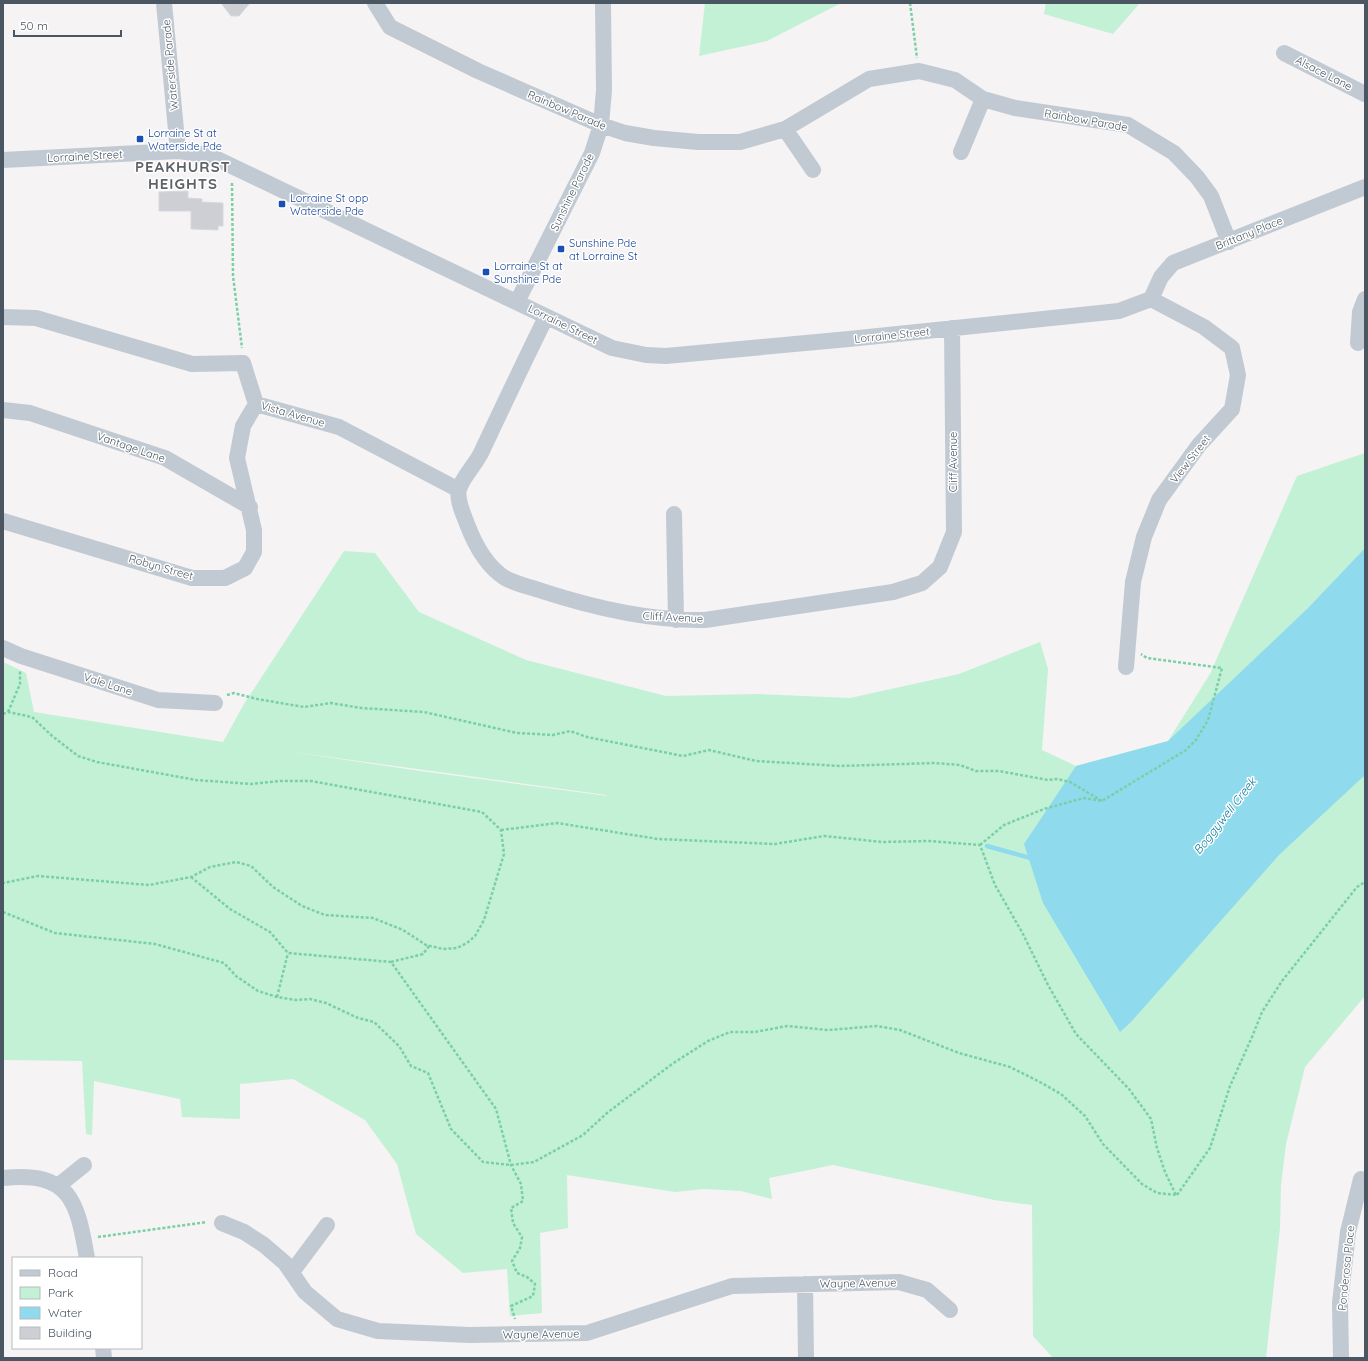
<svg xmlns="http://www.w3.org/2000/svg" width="1368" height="1361" viewBox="0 0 1368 1361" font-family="Quicksand,sans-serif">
<rect width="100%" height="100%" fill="#f5f3f3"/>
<!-- green -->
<path fill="#c3f1d5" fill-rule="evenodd" d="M705,3H841L767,41L699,56Z
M1046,3H1140L1113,34L1044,14Z
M1365,453V548L1307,609L1365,708V996L1305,1067L1286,1144L1281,1185L1280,1228L1266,1358H1053L1033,1336L1032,1205L994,1200L833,1165L769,1178L772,1199L741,1191L704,1189L675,1192L567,1175L568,1228L540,1233L542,1313L510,1316L507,1269L463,1273L416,1234L397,1164L365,1120L293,1079L240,1084V1119L182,1117L180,1099L94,1081L92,1135L86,1134L82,1061L3,1060V662L26,673L34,712L223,742L244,704L344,551L375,553L419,612L526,660L666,696L759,694L850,698L959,674L1040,642L1048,669L1042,750L1076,766L1168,741L1210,674L1297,476ZM286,751L606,795L607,796L420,771Z"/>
<!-- water -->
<path fill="#90daee" d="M1365,548V775L1279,855L1131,1022L1120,1032L1043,903L1024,844L1076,766L1168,741L1307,609Z"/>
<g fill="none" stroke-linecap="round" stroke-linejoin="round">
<!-- stream -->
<path stroke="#90daee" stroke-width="4.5" d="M987,846L1034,859"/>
</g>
<!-- building -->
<path fill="#cdcfd5" stroke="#d7d9de" d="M221,3H250L239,16H231Z
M188,191V198L202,199V202L223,203V226H218V230L191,229V211H159V192Z"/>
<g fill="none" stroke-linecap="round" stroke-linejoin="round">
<!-- path -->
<path stroke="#7ad0a6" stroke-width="2.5" stroke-dasharray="3 2" stroke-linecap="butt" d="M910,3L917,58
M232,183L233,276L242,348
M227,695L234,693L257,699L304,707L331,703L361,708L424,712L517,733L553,735L570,731L587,737L683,756L709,750L756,761L840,766L934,763L960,765L976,771H999L1048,780L1057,779L1070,782L1102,801
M8,712L20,684V670
M3,714L8,712L32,717L51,735L78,756L97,762L196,780L251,784L280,781H311L482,812L501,830L504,854L484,920L475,936L467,943L457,948L443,949L426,945L403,930L373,918L325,915L302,906L273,887L251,866L236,862L210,867L191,877L149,885L38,876L3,883
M501,830L557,823L658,839L775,844L824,836L882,842L929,841L980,845L995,885L1023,934L1048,985L1076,1034L1129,1089L1151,1119L1157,1148L1165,1172L1176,1195
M980,845L1004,825L1044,809L1084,798L1102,801L1186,750L1196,740L1208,720L1222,668L1147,658L1141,654
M191,877L230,909L270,932L288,953L391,962L496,1109L511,1165L521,1184L523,1201L511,1208L513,1223L522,1237L520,1248L512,1261L517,1273L527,1277L535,1284L533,1296L511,1306L515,1319
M3,912L55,933L155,944L224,963L236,976L258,991L277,997L296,1000L310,999L326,1003L358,1018L374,1022L399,1046L411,1066L428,1073L451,1129L483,1162L511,1165L534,1162L583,1135L607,1113L672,1064L708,1041L730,1032H755L787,1026L828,1030L877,1026L900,1030L959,1053L1010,1067L1038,1081L1061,1094L1085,1116L1103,1144L1142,1184L1157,1193L1177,1195
M391,962L423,954L429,946
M277,997L288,953
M1177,1195L1210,1148L1230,1086L1252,1037L1262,1012L1282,981L1357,887L1365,882
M98,1237L207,1222"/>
<!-- minor -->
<path stroke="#c1cad2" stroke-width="16" d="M164,3L178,151
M375,3L390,27L478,71L601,125L625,133L654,138L698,142H740L785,129L869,79L919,71L955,80L983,99L1015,108L1128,125L1174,153L1197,177L1211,196L1229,242
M1284,53L1365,94
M785,129L813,170
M961,152L983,99
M3,160L178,151L202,154L217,159L612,348L646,355L666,356L849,339L1119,311L1151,299
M1151,299L1161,277L1173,263L1365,187
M517,302L592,153L601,125L604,90L603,3
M3,317L36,318L192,364L243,363L256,404L339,427L459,490
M546,317C524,362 502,408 481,453C475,465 463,477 459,489C456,500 464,515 467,524C475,545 486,566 505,578C516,584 530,587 542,591C594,608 649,621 705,620L893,592L922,583L940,567L954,532L952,328
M1358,343L1360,312L1365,299
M3,410L30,413L165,458L250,507
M674,514L676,620
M3,521L192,578H225L245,568L254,552V530L237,458L243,426L256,404
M3,648L21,656L158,700L215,703
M1126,667L1133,582L1144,537L1159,500L1199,445L1232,409L1238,375L1232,348L1204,327L1151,299
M3,1178C70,1171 77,1200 87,1258
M59,1185L84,1165
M222,1223L244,1232L264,1245L285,1263L305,1292L337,1319L378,1331L470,1335L587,1333L732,1286L899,1282L927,1290L950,1310
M292,1272L327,1225
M805,1284L806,1358
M103,1348L104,1358
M1341,1358L1340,1303L1348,1232L1361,1179"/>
</g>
<!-- markers -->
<g fill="#1a4fb4" stroke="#fff" stroke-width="1.5">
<rect x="136" y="135" width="8" height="8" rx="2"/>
<rect x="278" y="200" width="8" height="8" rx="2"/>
<rect x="557" y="245" width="8" height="8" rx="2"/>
<rect x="482" y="268" width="8" height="8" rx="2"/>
</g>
<g text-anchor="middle" stroke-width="3" stroke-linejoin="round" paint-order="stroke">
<!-- street labels -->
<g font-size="11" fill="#4a5661" stroke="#fff">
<text transform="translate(170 65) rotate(-95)" y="4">Waterside Parade</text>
<text transform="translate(1324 73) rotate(27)" y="4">Alsace Lane</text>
<text transform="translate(567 110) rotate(23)" y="4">Rainbow Parade</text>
<text transform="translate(1086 120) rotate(10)" y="4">Rainbow Parade</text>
<text transform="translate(85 156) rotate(-3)" y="4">Lorraine Street</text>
<text transform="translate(572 192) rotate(-64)" y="4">Sunshine Parade</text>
<text transform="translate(1249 233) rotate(-22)" y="4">Brittany Place</text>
<text transform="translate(563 324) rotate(26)" y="4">Lorraine Street</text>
<text transform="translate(892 335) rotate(-6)" y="4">Lorraine Street</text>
<text transform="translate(293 414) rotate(16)" y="4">Vista Avenue</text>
<text transform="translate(131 447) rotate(19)" y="4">Vantage Lane</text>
<text transform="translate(1190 459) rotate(-52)" y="4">View Street</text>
<text transform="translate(953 462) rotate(-90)" y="4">Cliff Avenue</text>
<text transform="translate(161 567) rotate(16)" y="4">Robyn Street</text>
<text transform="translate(673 617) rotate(3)" y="4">Cliff Avenue</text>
<text transform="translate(108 684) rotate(18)" y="4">Vale Lane</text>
<text transform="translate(1346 1268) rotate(-84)" y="4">Ponderosa Place</text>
<text transform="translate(858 1283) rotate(-1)" y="4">Wayne Avenue</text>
<text transform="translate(541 1334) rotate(-1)" y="4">Wayne Avenue</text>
</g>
<!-- transit labels -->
<g font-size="11" fill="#164399" stroke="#fff" text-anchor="start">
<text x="148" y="137">Lorraine St at<tspan x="148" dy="13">Waterside Pde</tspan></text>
<text x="290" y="202">Lorraine St opp<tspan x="290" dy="13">Waterside Pde</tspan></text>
<text x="569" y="247">Sunshine Pde<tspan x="569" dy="13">at Lorraine St</tspan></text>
<text x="494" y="270">Lorraine St at<tspan x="494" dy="13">Sunshine Pde</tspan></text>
</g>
<!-- water labels -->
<g font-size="12" font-style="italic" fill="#0c7c9b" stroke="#fff">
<text transform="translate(1225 816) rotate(-52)" y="4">Boggywell Creek</text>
</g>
<!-- district labels -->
<g font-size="15" font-weight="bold" letter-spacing="1" fill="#5f6368" stroke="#fff">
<text x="183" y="172">PEAKHURST<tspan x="183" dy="17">HEIGHTS</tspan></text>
</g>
</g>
<!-- border -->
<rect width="1368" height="1361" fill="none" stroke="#4a5661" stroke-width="8"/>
<!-- legend -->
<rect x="12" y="1257" width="130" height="92" fill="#ffffff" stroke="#b7bbc0"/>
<rect x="20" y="1270" width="20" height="6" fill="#c1cad2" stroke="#b7bbc0"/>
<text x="48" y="1277" font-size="12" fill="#4a5661">Road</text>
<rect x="20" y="1287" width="20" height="12" fill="#c3f1d5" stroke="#b7bbc0"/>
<text x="48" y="1297" font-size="12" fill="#4a5661">Park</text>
<rect x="20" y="1307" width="20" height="12" fill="#90daee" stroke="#b7bbc0"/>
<text x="48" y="1317" font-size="12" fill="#4a5661">Water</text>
<rect x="20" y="1327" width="20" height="12" fill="#cdcfd5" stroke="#b7bbc0"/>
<text x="48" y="1337" font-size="12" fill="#4a5661">Building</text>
<!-- scale -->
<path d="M14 30v6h107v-6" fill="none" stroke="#4a5661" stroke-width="2"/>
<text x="20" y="30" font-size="12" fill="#4a5661" stroke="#ffffff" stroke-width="3" paint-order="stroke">50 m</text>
</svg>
